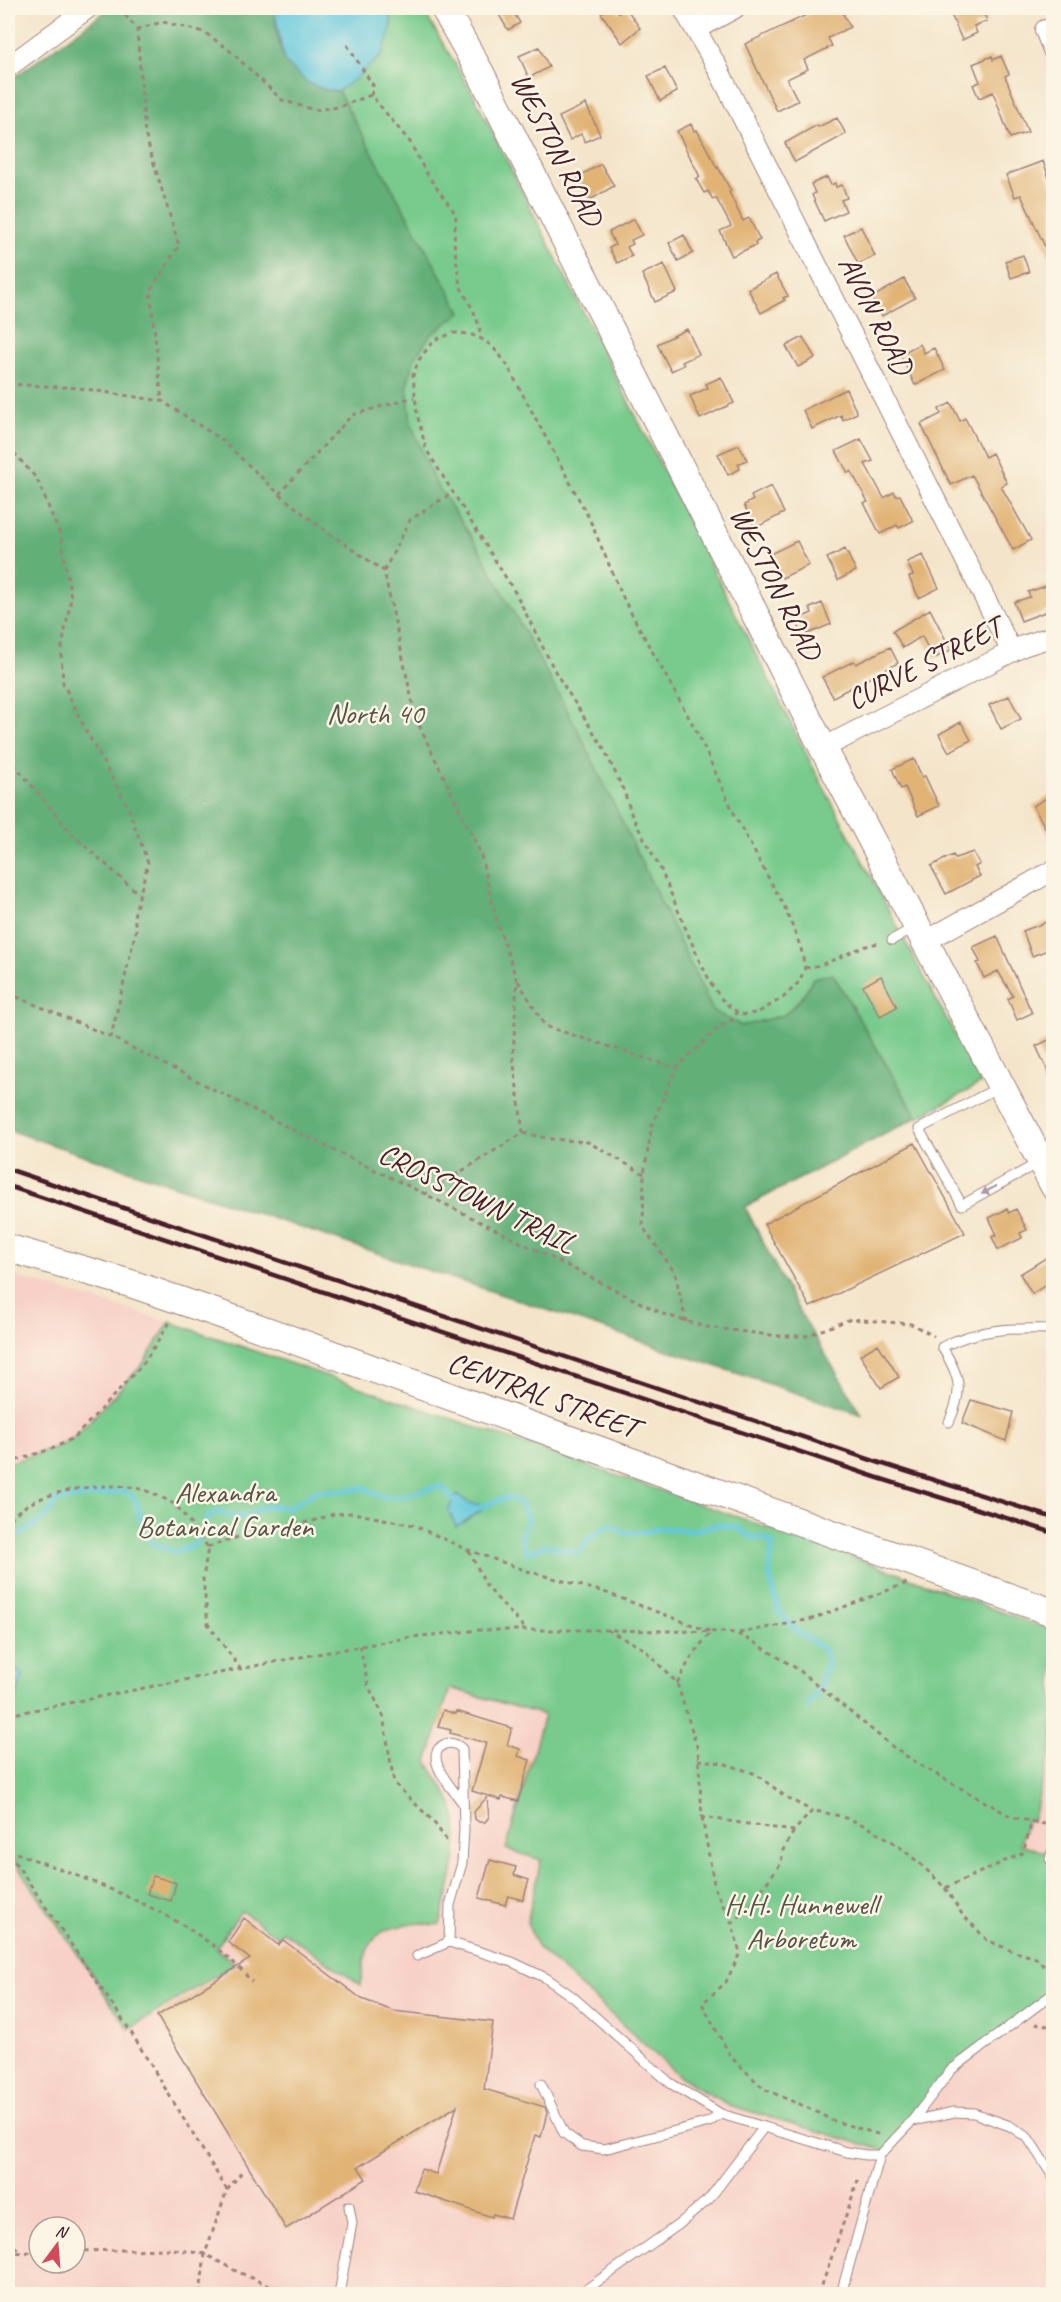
<svg xmlns="http://www.w3.org/2000/svg" width="1061" height="2302" viewBox="0 0 1061 2302" font-family="Caveat,sans-serif">
<rect width="100%" height="100%" fill="#fcf5e5"/>
<filter id="ink" filterUnits="userSpaceOnUse"><feTurbulence type="fractalNoise" baseFrequency=".0167" numOctaves="2"/><feDisplacementMap in="SourceGraphic" scale="12" xChannelSelector="R" yChannelSelector="G"/><feConvolveMatrix kernelMatrix="1 2 1 2 8 2 1 2 1" color-interpolation-filters="sRGB"/></filter>
<filter id="wash" filterUnits="userSpaceOnUse"><feTurbulence type="fractalNoise" baseFrequency=".008" numOctaves="4" result="noise"/><feDisplacementMap in="SourceGraphic" scale="24" xChannelSelector="R" yChannelSelector="G"/><feGaussianBlur stdDeviation="1.35" result="paint"/><feColorMatrix in="noise" values="0 0 0 0 0 0 0 0 0 0 0 0 0 0 0 0 0 1.4 0 .05"/><feComposite in="paint" operator="in"/></filter>
<g filter="url(#wash)">
<rect width="100%" height="100%" fill="#f4e5ca"/>
<!-- built -->
<path fill="#f7d1c7" fill-rule="evenodd" d="M8,1274L170,1322L1053,1636V2294H8ZM39,2227H75V2263H39Z"/>
<!-- green -->
<path fill="#78cb8d" stroke="#61755c" stroke-width="1.5" d="M128,8H422L473,94L814,769L981,1084L745,1207L793,1301Z
M170,1322L848,1555L1053,1631V1744L1032,1821L1027,1820L1020,1844L1053,1855V1993L951,2070L885,2151L732,2106L703,2091L678,2075L538,1948L527,1923L541,1860L506,1849L544,1715L450,1688L427,1762C437,1778 449,1794 454,1812C463,1847 449,1890 440,1924C432,1926 429,1924 422,1923C416,1923 408,1925 402,1926C367,1930 364,1955 361,1985L282,1931L278,1937L241,1911L216,1948L235,1964L129,2029L15,1862L8,1855V1463L54,1448L75,1437L143,1364Z"/>
<!-- forest -->
<path fill="#62af78" stroke="#566752" stroke-width="1.5" d="M110,8H274L277,33L284,61L326,90L338,91L461,312L430,336L414,359L407,385L411,423L434,481L478,547L579,732L713,1011L742,1026L784,1015L802,997L813,978L833,974L917,1117L745,1207L793,1301L862,1415L8,1130V82Z"/>
<!-- water -->
<path fill="#61c8de" stroke="#567484" stroke-width="1.5" d="M274,8H385L391,18V28L382,55L354,80L338,91L326,90L308,83L284,61Z
M458,1495L469,1503L482,1505V1510L456,1527L448,1510L454,1498Z
M8,1663L23,1675L15,1702L8,1705Z"/>
<g fill="none" stroke-linecap="round" stroke-linejoin="round">
<!-- stream -->
<path stroke="#61c8de" stroke-width="5" d="M477,1509C488,1503 497,1502 508,1497L520,1503L529,1520L521,1536L526,1552H531L545,1545L580,1553L589,1539L610,1524L625,1533L648,1532L659,1528L690,1531L716,1525L737,1527L750,1537L763,1538L773,1544L769,1573L779,1612L797,1631L824,1649L828,1666L822,1674V1683L808,1706
M8,1545C21,1527 48,1525 55,1501L124,1491C139,1497 136,1506 141,1519C143,1527 147,1534 151,1542L174,1552L194,1546L202,1533L207,1517L219,1512L234,1516H249L260,1508L276,1506L289,1508L316,1491L354,1490L365,1487C388,1508 416,1490 442,1486L456,1503"/>
</g>
<g id="blocks">
<!-- building -->
<path fill="#e1b476" d="M495,8H511L520,23L508,30Z
M608,8H615L619,13L626,8L640,28L622,43L601,13Z
M811,8H840L850,27L828,38L832,46L804,60L808,69L787,79L798,101L777,111L745,44L813,12Z
M960,8H982L987,21L974,26L977,33L962,40L950,12Z
M539,47L549,67L529,78L519,56Z
M992,56L993,60L1001,56L1009,74L1005,76L1028,132L1010,138L993,92L979,98L973,85L980,82L973,64Z
M665,68L677,92L660,101L648,76Z
M586,104L600,135L585,142L581,134L570,140L559,117Z
M837,118L846,134L795,162L785,143L817,125L818,127Z
M691,124L694,131L697,130L717,168L718,167L731,191L729,192L743,221L749,218L760,240L755,242L756,245L732,256L720,231L731,226L716,198L713,200L708,191L704,193L696,179L700,177L677,131Z
M1043,161L1053,189V264L1021,195L1015,197L1006,175Z
M601,164L614,186L590,200L577,177Z
M827,177L831,185L835,183L836,187L842,185L847,198L841,200L846,211L824,221L812,195L815,193L811,184Z
M634,219L642,235L631,240L633,244L627,247L632,256L617,263L609,248L615,245L609,232Z
M861,227L875,256L858,264L844,235Z
M684,235L693,253L678,261L669,243Z
M1023,255L1029,272L1011,278L1005,261Z
M664,264L677,292L655,302L642,274Z
M776,274L788,296L783,298L785,300L761,313L748,289Z
M904,279L915,298L882,316L871,298Z
M687,329L699,354L682,362L684,365L671,371L657,344Z
M803,337L815,358L798,367L786,346Z
M920,344L924,353L934,348L945,370L915,385L900,354Z
M721,377L734,403L700,419L690,396L708,388L706,384Z
M846,389L857,413L843,420L841,415L812,429L803,410Z
M951,403L960,421L965,418L985,457L992,453L1007,483L1001,486L1031,540L1013,550L972,475L951,485L921,424L941,414L939,409Z
M861,439L873,461L865,464L884,498L894,492L896,496L900,495L913,521L899,528L897,525L880,534L864,503L868,502L851,471L848,473L836,451Z
M739,445L747,460L738,464L740,469L728,475L718,454Z
M771,486L784,513L755,528L744,505L753,500L751,496Z
M797,541L809,565L782,578L770,554Z
M845,549L856,571L838,580L827,558Z
M923,555L939,588L919,598L909,577L913,575L907,562Z
M1046,586L1053,609L1021,621L1014,602L1030,597L1028,592Z
M822,603L831,624L803,636L796,620L812,613L810,608Z
M930,609L951,650L933,659L922,636L903,648L893,631Z
M890,647L898,663L833,697L822,677L854,661L856,664Z
M1009,696L1021,719L1001,729L989,705Z
M961,722L971,740L949,752L939,734Z
M914,759L922,777L925,776L939,806L918,816L905,787L901,789L892,769Z
M1053,794V841L1033,806Z
M973,852L980,864L975,867L980,876L946,894L931,866L953,855L955,858Z
M1049,921L1053,934V948L1032,956L1023,931Z
M997,936L1032,1013L1017,1020L1008,999L1013,996L998,971L984,978L977,963L980,962L973,947Z
M881,976L897,1007L880,1016L863,986Z
M1053,1038V1082L1036,1046Z
M915,1143L965,1233L810,1307L764,1224Z
M1007,1209L1009,1213L1016,1209L1027,1230L1020,1233L1022,1238L998,1250L992,1237L997,1235L989,1218Z
M1049,1256L1053,1264V1280L1032,1294L1020,1274Z
M878,1344L899,1377L881,1388L860,1355Z
M971,1400L1013,1412L1006,1441L962,1423Z
M443,1710L456,1714V1711L512,1728L507,1745L520,1749L518,1756L530,1760L518,1801L502,1797L501,1800L472,1791L486,1743L450,1733L451,1730L438,1727Z
M487,1797L489,1817L485,1822H479L475,1819L474,1812Z
M490,1860L516,1867L514,1875L529,1880L523,1900L508,1896L505,1905L479,1898Z
M153,1876L176,1883L171,1901L147,1894Z
M244,1918L278,1945L283,1940L362,1999L393,2011L493,2022L484,2089L545,2107L547,2113L541,2137L535,2135L510,2219L493,2214L492,2217L414,2191L421,2169L436,2174L457,2106L358,2167L366,2179L286,2229L157,2016L250,1959L228,1942Z"/>
</g>
</g>
<g filter="url(#ink)">
<use href="#blocks" fill-opacity="0" stroke="#9f827a" stroke-width="1.5"/>
<g fill="none" stroke-linecap="round" stroke-linejoin="round">
<!-- service casing -->
<g stroke="#9f827a" stroke-width="11">
<path id="service" d="M892,940L915,927
M999,1087L919,1129L962,1205L1038,1163
M949,1422C964,1390 960,1376 942,1347C978,1328 1013,1328 1054,1329
M463,1803C454,1791 420,1755 445,1744C452,1742 457,1744 462,1749L464,1829L462,1863L450,1905L449,1942L512,1962L546,1978L573,1997L670,2083L721,2114L847,2152L866,2155H880
M1050,1859L1054,1845
M417,1956L449,1942
M541,2084L564,2133L582,2146L604,2149L679,2130L709,2122L721,2114
M912,2121L954,2112L974,2113L1010,2126L1028,2138L1054,2178
M339,2294L352,2223L349,2206
M573,2294L584,2291L678,2225L709,2199L764,2127
M841,2294L880,2155L912,2121L951,2070L1054,1993"/>
</g>
<!-- minor casing -->
<g stroke="#9f827a" stroke-width="22">
<path id="minor" d="M683,8L716,65L1012,652
M696,29L735,8
M1045,30L1054,52
M8,67L88,8
M823,748L1023,646L1054,636
M924,942L1054,870"/>
</g>
<!-- secondary casing -->
<g stroke="#9f827a" stroke-width="29">
<path id="secondary" d="M444,8L480,72L823,748L1054,1186
M8,1248L132,1284L234,1319L1054,1613"/>
</g>
<!-- path -->
<path stroke="#9f827a" stroke-width="3" stroke-dasharray="4.5 4.5" stroke-linecap="butt" d="M119,8L137,29L145,134L179,246L150,291L162,401
M1034,8L1037,15
M137,29L163,22L204,32L228,49L282,100L314,110L339,107L371,95
M347,45L374,87L371,95L410,142L425,171L456,215L454,243L460,286L473,310L480,328L479,336
M453,333C479,332 493,344 507,365L589,518L625,602L698,734L736,818L785,908L801,948L805,968L799,982L784,997L759,1012L745,1015L737,1012L725,1003L713,987L699,960L661,870L632,816L624,791L603,747L557,675L516,594L426,449L417,414L413,375L419,360L430,345L437,339Z
M8,384L78,388L162,401L222,440L279,494L320,527L384,571L416,719L480,852L497,922L517,981L513,1057L523,1133L425,1194
M8,446L37,479L61,537L71,598L61,652L63,683L85,729L128,807L148,863L134,916L136,930L111,1037
M279,494L352,415L414,397
M384,571L410,520L453,492
M8,757L73,835L139,894
M805,968C832,965 853,947 879,943
M518,981L545,1026L676,1068
M8,993L111,1037L315,1141L425,1194L663,1314L706,1327L778,1336H806L851,1319L911,1324L934,1336
M523,1133L551,1139L588,1142L644,1174
M686,1322L675,1273L643,1227L644,1174L652,1125L676,1068L718,1028L732,1020L737,1012
M8,1463L54,1448L75,1437L143,1364L170,1322
M8,1528C10,1524 10,1519 13,1516C38,1489 111,1480 144,1490C154,1493 165,1499 174,1504C181,1509 200,1538 208,1547L203,1579L208,1624L240,1668
M208,1547L253,1532L313,1521L334,1514L353,1513L413,1525L468,1550L527,1571L604,1592L711,1632L693,1654L677,1683
M469,1551L487,1587L526,1630
M607,1630L644,1649L677,1683L698,1750L702,1817L794,1831L812,1811C867,1816 908,1850 945,1888L1023,1853L1032,1821
M739,1633L812,1619L907,1583
M360,1646L368,1685L383,1715L394,1783L433,1821L449,1844
M8,1715L295,1658L412,1637L480,1630H605L728,1632L737,1634L757,1644L799,1670L893,1747L923,1767L1012,1817L1054,1826
M698,1760L723,1763L756,1774L786,1797L812,1811
M702,1817L715,1889L732,1924L740,1953L726,1982L702,2004L731,2057L764,2089L815,2111L831,2120L881,2135
M8,1850C88,1880 195,1914 252,1982
M8,1855L15,1862L129,2029L227,2190
M945,1888L962,1914L987,1940L1012,1951L1036,1958L1054,1976
M732,1924L752,1903L781,1863L783,1850L794,1831
M1035,2024L1054,2027
M8,2241L21,2252
M75,2251L173,2249L205,2254L234,2270L278,2290L292,2294
M8,2253L39,2252
M200,2294L205,2254L227,2190L242,2172
M819,2294L858,2180"/>
<!-- service -->
<use href="#service" stroke="#fff" stroke-width="9"/>
<!-- minor -->
<use href="#minor" stroke="#fff" stroke-width="20"/>
<!-- secondary -->
<use href="#secondary" stroke="#fff" stroke-width="27"/>
<!-- rail -->
<path stroke="#4a1f2b" stroke-width="4.5" d="M8,1169L880,1463L1054,1518
M8,1186L875,1477L1054,1533"/>
</g>
<!-- one-way arrows -->
<defs><path id="oneway-solid" d="M-6-.8H1V-3.2L6.5 0L1 3.2V.8H-6Z" transform="scale(1.5)"/></defs>
<use fill="#ae9aa0" href="#oneway-solid" transform="translate(989 1190) rotate(151)"/>
</g>
<g text-anchor="middle" stroke-width="5" stroke-linejoin="round" paint-order="stroke">
<!-- street labels -->
<g font-size="30" fill="#4a1f2b" stroke="#fcf5e5">
<text transform="translate(557 149) rotate(63)" y="10">WESTON ROAD</text>
<text transform="translate(876 315) rotate(63)" y="10">AVON ROAD</text>
<text transform="translate(776 583) rotate(63)" y="10">WESTON ROAD</text>
<text transform="translate(924 663) rotate(-27)" y="10">CURVE STREET</text>
<text transform="translate(477 1198) rotate(26)" y="10">CROSSTOWN TRAIL</text>
<text transform="translate(543 1395) rotate(20)" y="10">CENTRAL STREET</text>
</g>
<!-- park labels -->
<g font-size="30" fill="#585348" stroke="#fcf5e5">
<text x="375" y="723">North 40</text>
<text x="225" y="1502">Alexandra<tspan x="225" dy="34">Botanical Garden</tspan></text>
<text x="801" y="1914">H.H. Hunnewell<tspan x="801" dy="34">Arboretum</tspan></text>
</g>
</g>
<!-- margin -->
<rect width="1061" height="2302" fill="none" stroke="#fcf5e5" stroke-width="30"/>
<!-- north arrow -->
<g transform="translate(57 2245) rotate(16)"><circle r="28" fill="#fcf5e5" stroke="#b59f9b" stroke-width="1.5"/>
<path d="M0-4.5L10 22L0 15L-10 22Z" fill="#d1495b"/>
<text y="-9" font-size="16" font-weight="bold" text-anchor="middle" fill="#4a1f2b">N</text>
</g>
</svg>
